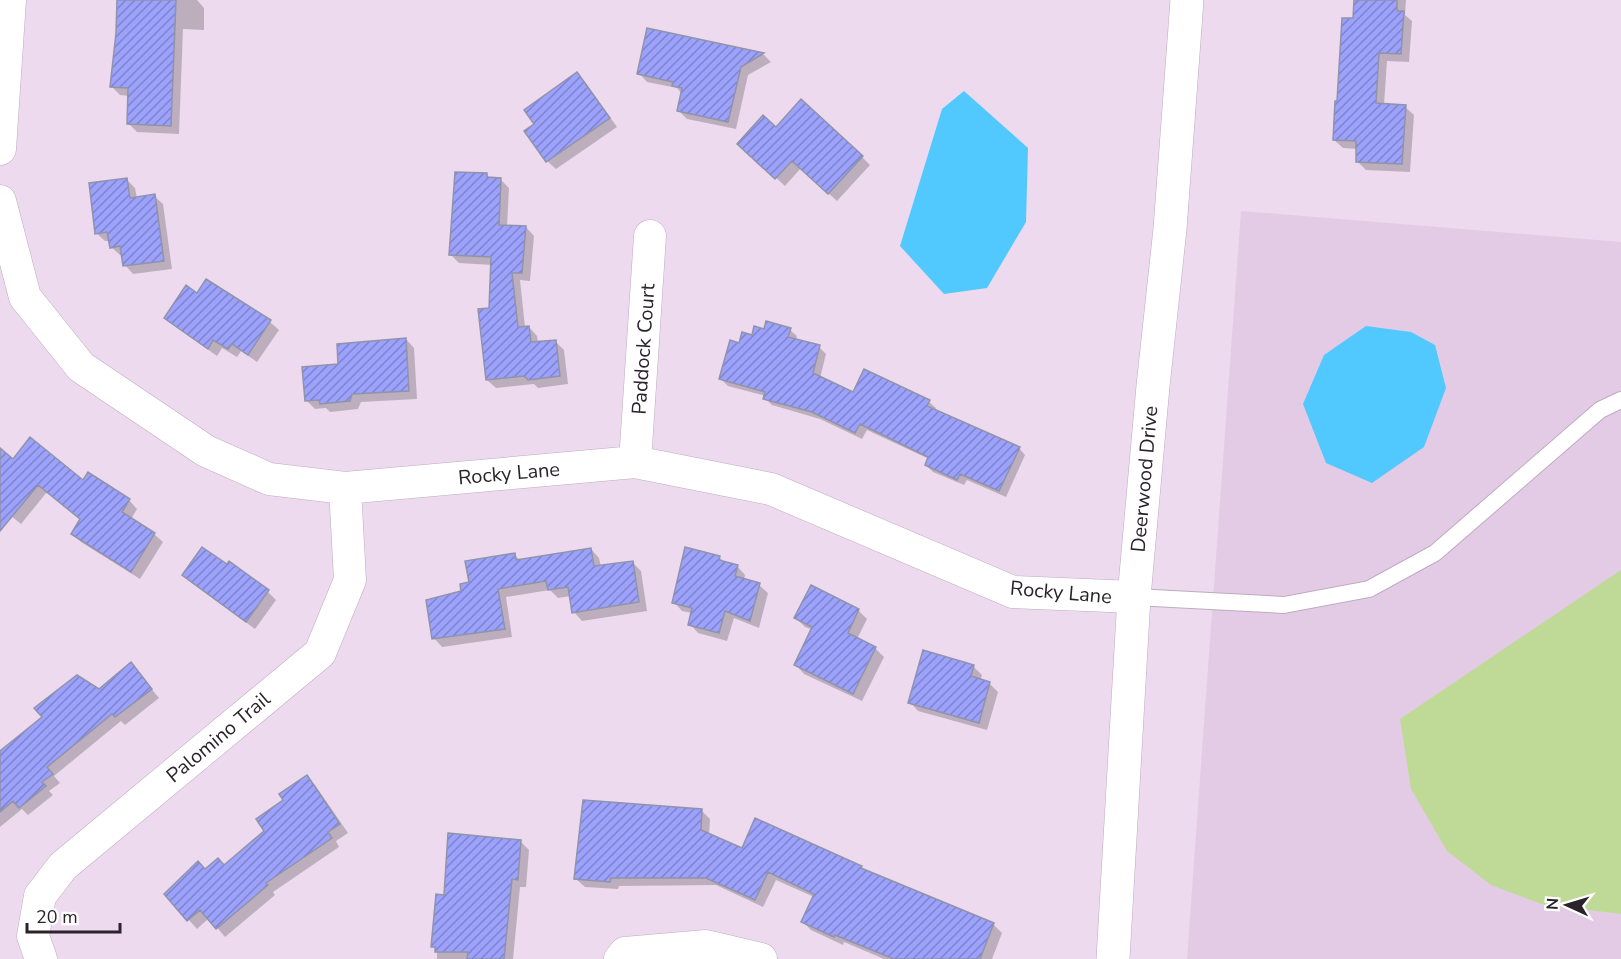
<svg xmlns="http://www.w3.org/2000/svg" width="1621" height="959" viewBox="0 0 1621 959" font-family="'Nunito Sans',sans-serif">
<defs>
<pattern id="building-hatch" width="6" height="6" patternUnits="userSpaceOnUse" patternTransform="scale(1.5)"><rect width="6" height="6" fill="#9ca1fb"/><path d="M-1 1l2-2M0 6l6-6M5 7l2-2" fill="none" stroke="#7f83cb"/></pattern>
</defs>
<rect width="100%" height="100%" fill="#eddaee"/>
<!-- built -->
<path fill="#e3cbe6" d="M1241,211L1621,242V959H1187Z"/>
<!-- pitch -->
<path fill="#bfda97" d="M1621,570V914L1541,904L1491,885L1447,851L1411,789L1400,719Z"/>
<!-- water -->
<path fill="#51c9fe" d="M964,91L1028,148L1026,222L987,288L944,294L900,246L942,109Z
M1366,326L1411,332L1435,345L1446,388L1424,447L1372,483L1326,463L1303,404L1324,355Z"/>
<!-- shadow -->
<path fill="#0003" d="M119,0H197L204,8V30L183,29L179,134L137,132L129,124L130,96L120,95L112,87L117,34Z
M1366,0H1406L1405,15L1412,21L1409,62L1387,61L1384,105L1405,107L1414,115L1410,172L1366,170L1357,161L1358,149L1343,148L1334,140L1339,103Z
M648,30L764,55L771,62L748,75L736,129L687,119L678,110L682,94L677,88L647,82L639,73Z
M576,74L585,82L617,127L556,169L547,161Z
M776,129L862,157L870,165L837,201L801,168L785,186L748,152Z
M487,175L491,179L501,180L509,188L507,227H526L534,236L530,281L520,280L525,327H529L537,336L538,343L555,341L564,350L568,384L538,388L534,384L496,388L487,380L492,265L459,263L451,255Z
M127,180L135,188L137,198L154,196L163,204L172,269L133,274L125,265L123,255H120L111,247L110,241H105L96,233Z
M207,281L270,322L279,330L257,362L241,351L237,357L222,348L217,356L175,326L166,317L198,295Z
M790,330L797,336L796,340L819,347L826,354L820,378L853,394L929,402L936,408L934,411L1019,448L1025,455L1006,497L967,480L964,485L933,472L926,465L929,459L867,430L862,439L820,419L772,405L765,398L766,396L728,386L721,379L740,345L765,331Z
M406,339L414,348L417,399L361,402L358,409L330,412L326,408L315,409L306,400L340,365Z
M0,450L13,461L83,482L129,500L137,509L131,519L154,534L163,542L140,579L81,542L73,534L82,520L47,492L21,524L0,507Z
M591,549L599,558L601,567L632,562L641,571L647,611L582,621L574,612L571,596L558,598L550,590L506,597L512,637L442,647L434,638L462,592L471,584L514,555L520,560Z
M719,557L725,563L737,566L745,575L744,580L759,585L768,593L759,628L734,618L727,641L698,633L690,624L692,613L682,611L674,602Z
M184,575L268,592L276,600L255,629L192,583Z
M858,610L867,619L857,639L875,648L884,657L862,701L804,674L796,665L813,630L805,627L796,618Z
M131,664L159,698L125,725L121,721L54,776L60,783L49,791L53,795L28,815L22,809L0,827V753L44,718L99,691Z
M973,666L982,675L980,681L989,683L998,692L987,730L918,711L910,702Z
M306,777L315,785L348,833L336,841L339,847L273,892L275,895L225,937L209,918L197,929L166,894L205,871L224,866L266,831L285,801Z
M701,810L710,819L709,835L742,850L756,820L862,867L866,872L993,924L1002,933L992,959H884L844,942L843,945L811,930L803,922L814,897L776,880L763,907L716,885L619,886L618,889L585,887L576,879Z
M520,841L529,850L526,887H520L513,959H437V951L433,946L445,896Z"/>
<!-- building -->
<path fill="url(#building-hatch)" stroke="#9093aa" stroke-width="1.5" d="M117,0H176L171,126L127,124L128,88L110,87L116,33Z
M1354,0H1397V11H1404L1401,54L1379,53L1376,103L1406,105L1402,164L1356,162V141L1333,140L1335,101H1337L1342,18H1353Z
M647,28L764,53L741,67L728,122L677,111L682,88L672,86L673,82L637,74Z
M577,72L610,118L546,162L524,131L534,124L524,110Z
M801,99L863,156L828,194L792,161L775,179L737,144L763,115L776,127Z
M455,172L487,173V177L501,178L499,225L526,226L522,273H512L518,327L529,326L531,342L556,340L560,376L528,380L524,376L486,380L478,309L489,308L491,257L449,255Z
M127,178L130,198L155,194L164,261L123,266L120,246L110,248L107,232L95,234L89,183Z
M206,279L271,320L248,355L232,344L228,349L213,340L208,349L164,318L186,285L197,293Z
M766,321L791,328L788,337L820,345L813,373L853,392L864,369L930,400L927,406L1020,447L999,491L960,474L957,480L925,465L928,457L860,424L855,433L812,412L763,399L765,392L719,379L730,340L739,343L742,332L752,335L754,326L764,329Z
M406,338L409,391L352,394L350,401L320,404L319,400L305,401L302,367L338,364L337,344Z
M30,437L83,480L88,472L130,499L122,512L155,533L131,572L71,534L80,519L38,485L0,531V448L13,459Z
M202,547L227,564L229,561L269,590L246,622L182,575Z
M685,547L720,556L719,560L738,565L735,576L760,583L750,621L725,611L719,633L688,625L692,608L672,603Z
M591,548L594,566L633,561L639,602L572,613L568,587L548,590L546,581L498,589L505,629L432,639L426,600L461,591L460,584L469,582L465,561L515,553L516,560Z
M811,585L859,609L848,633L876,647L853,694L794,665L812,627L794,618Z
M923,650L974,665L971,676L990,682L979,723L908,703Z
M131,662L152,689L115,717L112,714L47,767L53,774L42,782L46,786L19,808L13,801L0,812V751L42,717L34,708L77,675L99,689Z
M307,775L340,824L328,832L332,838L266,883L268,885L216,929L200,910L187,921L164,894L198,861L205,869L218,858L224,865L264,831L256,819L283,800L279,794Z
M583,800L702,809L701,830L742,848L755,818L862,866L861,868L994,923L980,959H894L835,935L834,937L801,922L814,894L768,872L755,900L706,878H611L610,882L574,879Z
M448,833L521,840L518,880L512,879L504,959H467L468,952H435V947H431L436,894L444,895Z"/>
<g fill="none" stroke-linecap="round" stroke-linejoin="round">
<!-- lane casing -->
<g stroke="#beabbf" stroke-width="18">
<path id="lane" d="M1134,597L1284,605L1369,589L1435,553L1600,410L1621,400"/>
</g>
<!-- street casing -->
<g stroke="#beabbf" stroke-width="33">
<path id="street" d="M0,149L10,0
M0,201L25,297L81,367L206,451L269,479L345,488L635,462L771,489L1013,592L1134,597
M635,462L650,236
M41,959L33,936L40,896L63,866L320,653L350,580L345,488
M620,959L625,953L706,946L761,959"/>
</g>
<!-- secondary casing -->
<g stroke="#beabbf" stroke-width="34">
<path id="secondary" d="M1113,959L1134,597L1153,386L1170,229L1187,0"/>
</g>
<!-- lane -->
<use href="#lane" stroke="#fff" stroke-width="16"/>
<!-- street -->
<use href="#street" stroke="#fff" stroke-width="32"/>
<!-- secondary -->
<use href="#secondary" stroke="#fff" stroke-width="33"/>
</g>
<g text-anchor="middle" stroke-width="5" stroke-linejoin="round" paint-order="stroke">
<!-- street labels -->
<g font-size="20" fill="#2a232b" stroke="#fff">
<text transform="translate(643 349) rotate(-86)" y="7">Paddock Court</text>
<text transform="translate(509 473) rotate(-5)" y="7">Rocky Lane</text>
<text transform="translate(1144 479) rotate(-85)" y="7">Deerwood Drive</text>
<text transform="translate(1061 592) rotate(5)" y="7">Rocky Lane</text>
<text transform="translate(218 737) rotate(-40)" y="7">Palomino Trail</text>
</g>
</g>
<!-- north arrow -->
<g transform="translate(1567 905) rotate(274)" stroke="#ffffff" stroke-width="4.5" paint-order="stroke">
<path d="M0-4.5L10 22L0 15L-10 22Z" fill="#2a232b"/>
<text y="-9" font-size="16" font-weight="bold" text-anchor="middle" fill="#2a232b">N</text>
</g>
<!-- scale -->
<path d="M27 923v9h93v-9" fill="none" stroke="#2a232b" stroke-width="3"/>
<text x="36" y="923" font-size="18" fill="#2a232b" stroke="#ffffff" stroke-width="4.5" paint-order="stroke">20 m</text>
</svg>
